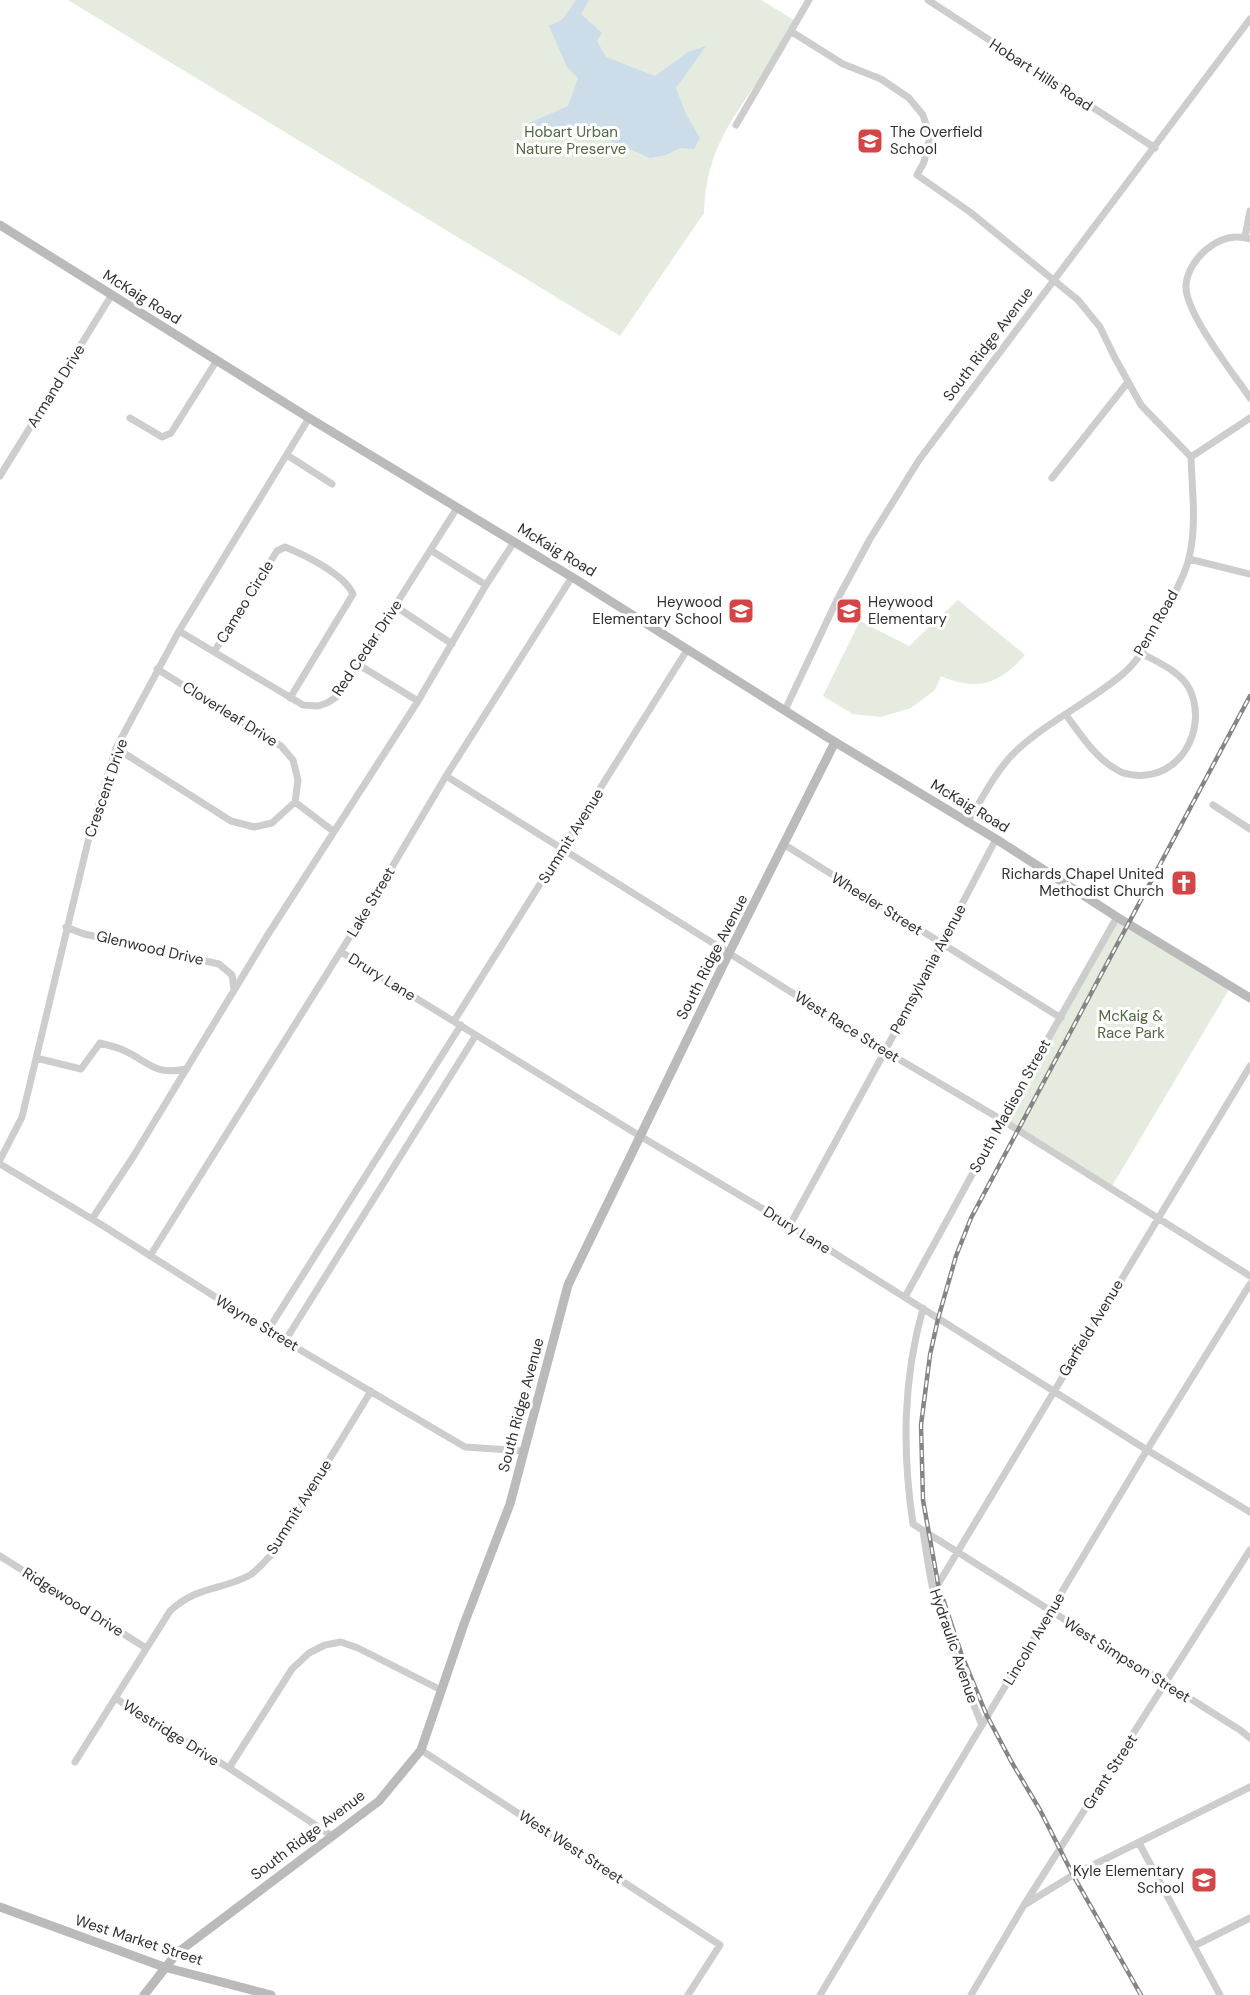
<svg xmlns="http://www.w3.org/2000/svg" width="1250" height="1995" viewBox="0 0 1250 1995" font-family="'DM Sans',sans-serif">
<rect width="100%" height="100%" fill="#fff"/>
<!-- green -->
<path fill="#e5ebdf" d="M68,0H761L797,22C760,91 706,127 704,213L620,336Z
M958,600L1025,655C1000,684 977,692 941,676L935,690L911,708L881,717L853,714L823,696L860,621L909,646Z
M1117,917L1231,986L1111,1188L1002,1120Z"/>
<!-- water -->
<path fill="#cddce9" d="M576,0H589L581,14L602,33L597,41L606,57L655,76L688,52L706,46L676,88L686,114L700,138L694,149L680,148L666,155L650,158L576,126L562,131L527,124L568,106L578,78L567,67L549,26L562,20Z"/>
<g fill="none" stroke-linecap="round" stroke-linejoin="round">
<!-- street -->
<path stroke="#cdcdcd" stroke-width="7" d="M928,0L1155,148
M792,32L843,64L881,79L909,98L923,115L930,137L924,162L917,175L970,212L1078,300L1100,327L1115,358L1141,405L1191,457
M736,125L809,0
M1245,237L1250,211
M1250,239C1234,234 1219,239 1207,249C1197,257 1187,271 1186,285C1184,312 1234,374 1250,398
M130,418L162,437L171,433L217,360
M287,455L332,484
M1191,457L1250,418
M0,476L111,296
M1052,478L1128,382
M432,551L486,585
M1189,559L1250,574
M395,606L452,644
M179,631L303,705L318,706L327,703L338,696L457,508
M214,652L277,551L285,547C305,555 344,574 353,594L290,698
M359,665L418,701
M785,710L837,600L870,539L919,460L1250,19
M1066,715C1081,735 1096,759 1119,771C1126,775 1138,776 1146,775C1186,771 1207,723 1189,688C1180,671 1157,662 1141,653
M116,748L231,821L254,827L272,823L295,802L298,780L293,760L281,746L157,669
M446,776L885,1051L1002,1120L1250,1276
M295,802L333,831
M1213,805L1250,829
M967,823C982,799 996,770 1016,751C1048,721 1090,702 1124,673C1143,656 1155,631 1167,608C1175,593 1185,575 1189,558C1197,526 1192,490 1191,457
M785,845L1061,1018
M66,927L84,934L219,964L232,975L234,989
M341,952L640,1136L790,1225L1147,1450L1250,1512
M454,1021L687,650
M36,1058L81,1069L100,1043C108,1045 116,1047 123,1050C150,1062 154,1076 186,1069
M0,1160L22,1117L91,829L116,748L179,631L309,418
M0,1164L97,1222L285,1341L465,1447L524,1451
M92,1219L133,1157L267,936L418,701L486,585L514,542
M790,1225L885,1051L996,839
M150,1256L366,911L446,776L572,577
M905,1297L1002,1120L1117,917
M923,1308C903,1380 902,1450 913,1524L1240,1730L1250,1738
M268,1330L461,1025
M285,1341L476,1035
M923,1531C926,1551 929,1571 933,1590C944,1636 964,1681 982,1725
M0,1556L146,1648
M934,1591L1250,1066
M115,1698L229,1768L332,1836
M421,1750L720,1945L688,1995
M75,1762L170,1611C198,1585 221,1591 250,1575C258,1570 265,1561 271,1555L371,1391
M229,1768L292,1669L309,1653L325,1645L341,1642L358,1648L441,1690
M1139,1843L1220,1995
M1026,1904L1073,1875L1250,1787
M1194,1946L1250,1918
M820,1995L1147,1450L1250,1284
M971,1995L1024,1905L1250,1550"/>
<!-- secondary -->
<path stroke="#bababa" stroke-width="9" d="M0,225L309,418L572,577L835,742L996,839L1117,917L1250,998
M0,1907L164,1967L271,1995
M144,1995L177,1953L379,1801L421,1750L464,1624L510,1504L568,1285L729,953L835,742"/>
<!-- rail casing -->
<g stroke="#858585" stroke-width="4.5">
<path id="rail" d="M1141,1995L1073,1875L1040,1810L1011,1761L987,1716L961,1653L938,1584L923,1500L921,1425L930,1355L938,1319L956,1256L971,1218L1250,696"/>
</g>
<!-- rail -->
<use href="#rail" stroke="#fff" stroke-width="2" stroke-dasharray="7" stroke-linecap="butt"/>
</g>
<!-- icons -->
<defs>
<g id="school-square" transform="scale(1.35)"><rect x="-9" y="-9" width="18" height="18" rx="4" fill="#d34547" stroke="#fff"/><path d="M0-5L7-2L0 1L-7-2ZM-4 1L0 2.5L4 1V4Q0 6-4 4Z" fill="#fff"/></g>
<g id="church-square" transform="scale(1.35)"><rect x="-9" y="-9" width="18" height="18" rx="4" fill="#d34547" stroke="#fff"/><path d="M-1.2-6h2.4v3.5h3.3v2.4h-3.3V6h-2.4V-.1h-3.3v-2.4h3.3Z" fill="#fff"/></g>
</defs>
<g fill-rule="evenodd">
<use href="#school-square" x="870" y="141"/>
<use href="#school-square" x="741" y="611"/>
<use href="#school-square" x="849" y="611"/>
<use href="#church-square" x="1184" y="883"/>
<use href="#school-square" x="1204" y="1880"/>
</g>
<g text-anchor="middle" stroke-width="6" stroke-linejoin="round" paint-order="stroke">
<!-- street labels -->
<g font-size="15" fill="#303030" stroke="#fff">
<text transform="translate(1041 75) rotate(33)" y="5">Hobart Hills Road</text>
<text transform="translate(142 297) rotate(32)" y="5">McKaig Road</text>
<text transform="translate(988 344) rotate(-53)" y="5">South Ridge Avenue</text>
<text transform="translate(56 386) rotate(-58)" y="5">Armand Drive</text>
<text transform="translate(557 550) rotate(31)" y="5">McKaig Road</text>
<text transform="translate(245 602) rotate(-58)" y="5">Cameo Circle</text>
<text transform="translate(1156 623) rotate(-60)" y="5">Penn Road</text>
<text transform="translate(367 648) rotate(-56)" y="5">Red Cedar Drive</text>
<text transform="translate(230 714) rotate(32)" y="5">Cloverleaf Drive</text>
<text transform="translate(106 788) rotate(-71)" y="5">Crescent Drive</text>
<text transform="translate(970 806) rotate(31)" y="5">McKaig Road</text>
<text transform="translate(571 836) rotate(-58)" y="5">Summit Avenue</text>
<text transform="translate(371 902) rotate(-59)" y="5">Lake Street</text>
<text transform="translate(877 904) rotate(32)" y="5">Wheeler Street</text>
<text transform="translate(150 948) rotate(13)" y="5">Glenwood Drive</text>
<text transform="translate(712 957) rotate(-63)" y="5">South Ridge Avenue</text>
<text transform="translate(928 969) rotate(-62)" y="5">Pennsylvania Avenue</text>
<text transform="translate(382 977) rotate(32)" y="5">Drury Lane</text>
<text transform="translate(847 1027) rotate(32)" y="5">West Race Street</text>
<text transform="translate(1010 1106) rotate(-61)" y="5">South Madison Street</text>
<text transform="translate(797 1230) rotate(32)" y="5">Drury Lane</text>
<text transform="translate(257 1323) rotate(31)" y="5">Wayne Street</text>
<text transform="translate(1091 1328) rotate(-59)" y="5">Garfield Avenue</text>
<text transform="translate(521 1405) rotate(-75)" y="5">South Ridge Avenue</text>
<text transform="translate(299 1507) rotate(-58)" y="5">Summit Avenue</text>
<text transform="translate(73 1602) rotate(32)" y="5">Ridgewood Drive</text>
<text transform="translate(1034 1639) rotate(-59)" y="5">Lincoln Avenue</text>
<text transform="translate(954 1646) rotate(71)" y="5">Hydraulic Avenue</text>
<text transform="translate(1127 1660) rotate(32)" y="5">West Simpson Street</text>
<text transform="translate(171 1733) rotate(32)" y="5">Westridge Drive</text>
<text transform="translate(1110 1772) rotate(-57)" y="5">Grant Street</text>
<text transform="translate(308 1835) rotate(-37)" y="5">South Ridge Avenue</text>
<text transform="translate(571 1847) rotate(33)" y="5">West West Street</text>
<text transform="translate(139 1940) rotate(18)" y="5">West Market Street</text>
</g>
<!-- park labels -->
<g font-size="15" fill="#516741" stroke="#fff">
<text x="571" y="137">Hobart Urban<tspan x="571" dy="17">Nature Preserve</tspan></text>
<text x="1131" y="1021">McKaig &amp;<tspan x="1131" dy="17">Race Park</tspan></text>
</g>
<!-- poi labels -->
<g font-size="15" fill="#303030" stroke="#fff" text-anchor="end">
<text x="890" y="137" text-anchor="start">The Overfield<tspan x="890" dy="17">School</tspan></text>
<text x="722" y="607">Heywood<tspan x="722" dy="17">Elementary School</tspan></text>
<text x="868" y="607" text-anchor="start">Heywood<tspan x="868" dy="17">Elementary</tspan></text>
<text x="1164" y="879">Richards Chapel United<tspan x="1164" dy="17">Methodist Church</tspan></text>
<text x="1184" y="1876">Kyle Elementary<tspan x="1184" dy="17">School</tspan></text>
</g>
</g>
</svg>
